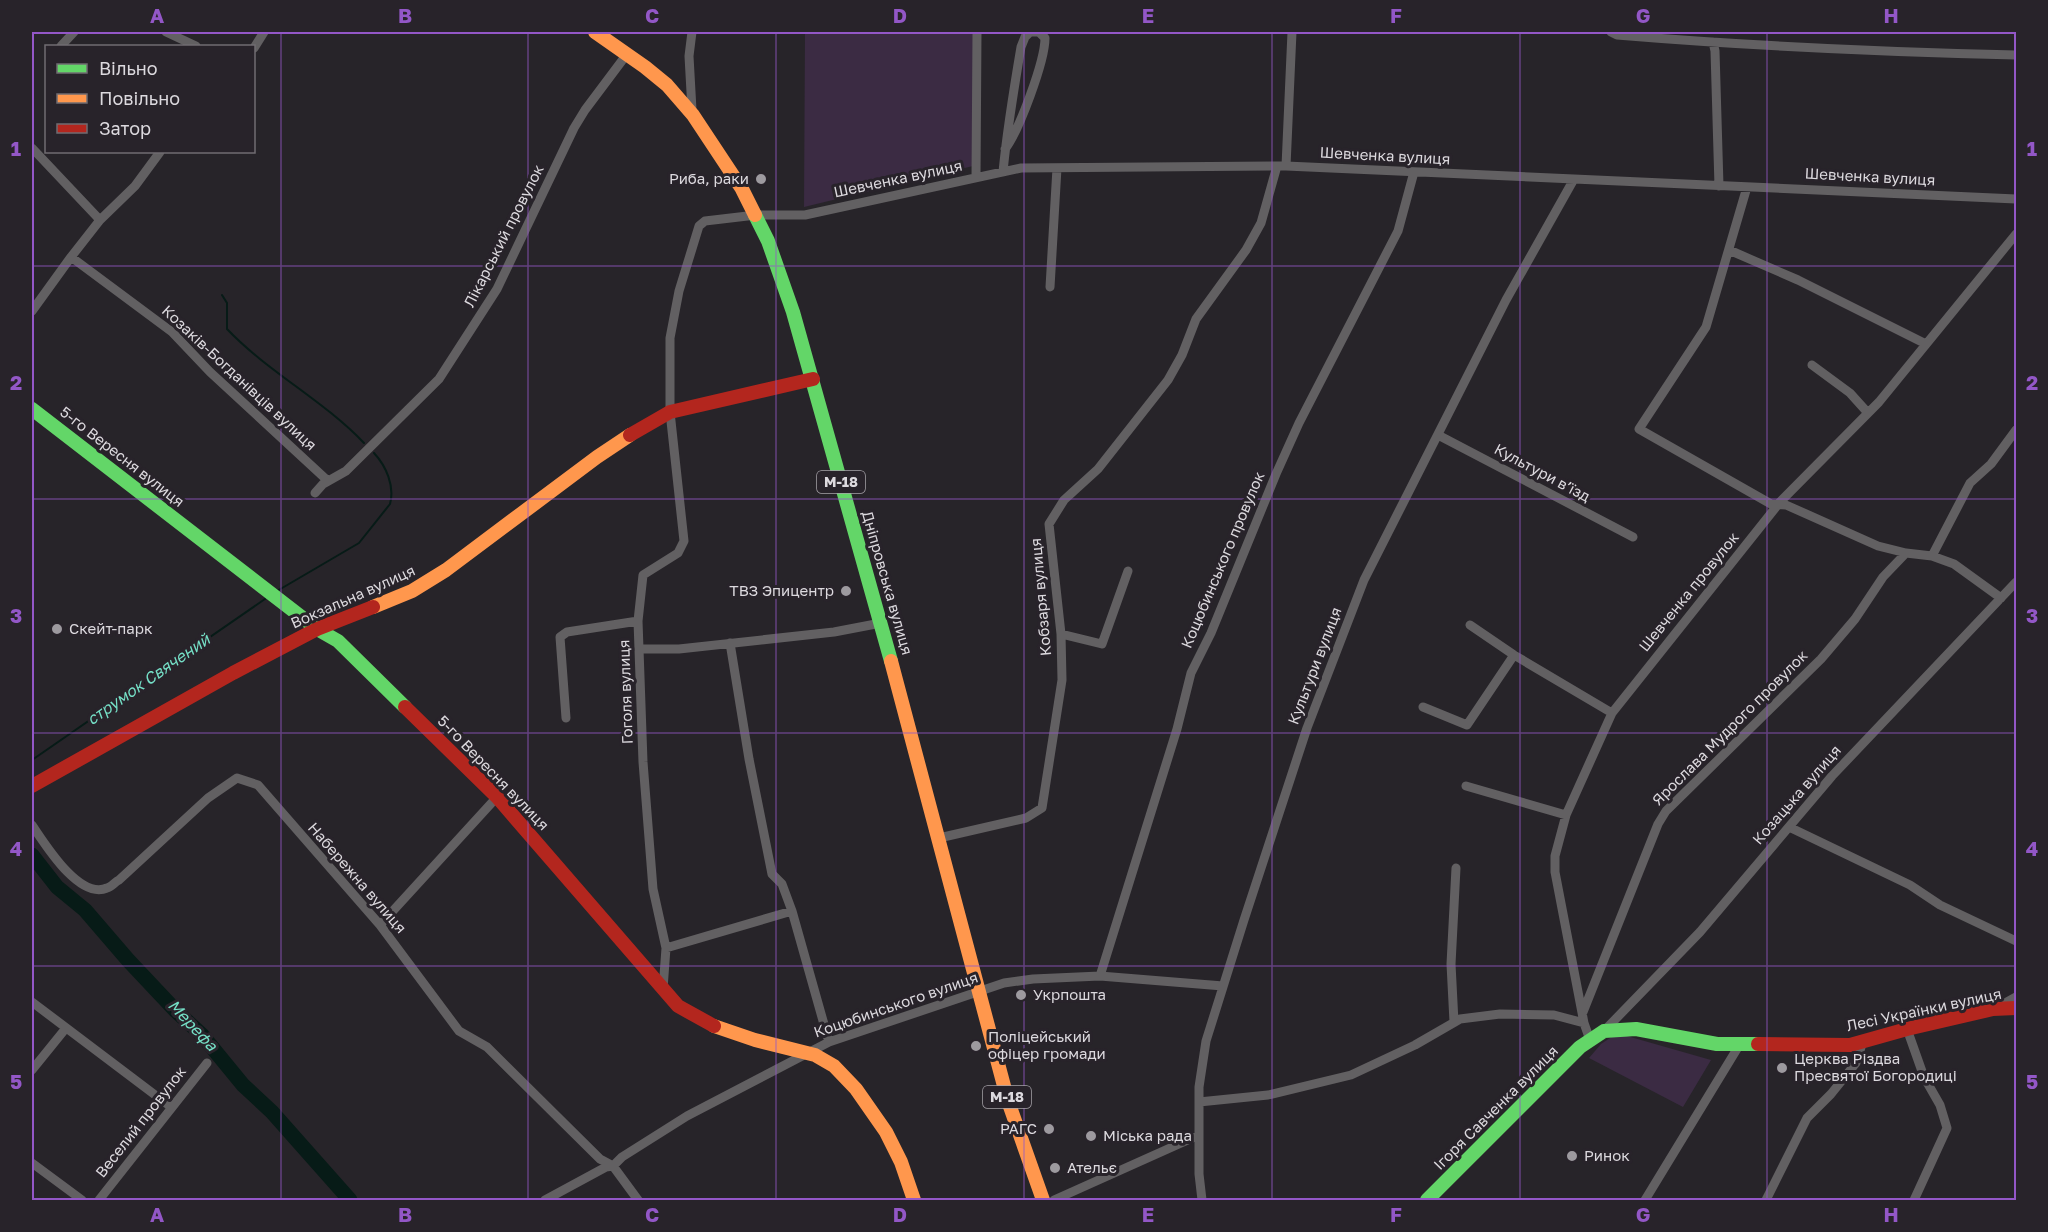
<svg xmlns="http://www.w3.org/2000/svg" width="2048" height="1232" viewBox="0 0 2048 1232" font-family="'Golos Text',sans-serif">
<rect width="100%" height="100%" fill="#272429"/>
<!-- green -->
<path fill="#3b2b43" d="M805,32H975L973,166L804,207Z
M1613,1036H1627L1711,1060L1683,1107L1589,1058L1601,1044Z"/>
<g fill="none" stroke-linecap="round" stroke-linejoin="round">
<!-- stream -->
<path stroke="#071b17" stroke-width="2" d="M222,295L227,303V329C268,372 323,400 364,443
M277,591L359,543L390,504C395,486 386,466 374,453
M32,760L265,599"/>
<!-- river -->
<path stroke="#071b17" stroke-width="15" d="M32,855L57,887L85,910L128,960L176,1011L202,1035L243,1085L272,1112L350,1200"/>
<!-- street -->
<path stroke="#626062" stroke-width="9" d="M166,32L196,46
M692,32L689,56L692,110
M1611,32L1617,35C1750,46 1883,52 2016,55
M1713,42L1715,51L1719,186
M61,46L74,32
M254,48L264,32
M32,148L100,220
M1286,166L1292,32
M1003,172C1007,130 1014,88 1021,47L1025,37L1030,32H1039L1045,38C1045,61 1019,131 1005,149
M976,177L977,32
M1747,187L1706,327L1639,429L1771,504L1786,505L1878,546L1906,553L1932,556L1954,564L2001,598
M1729,250L1798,280L1926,344
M71,257L172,332L210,372L328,481
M1050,287L1057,168
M32,311L71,257L100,220L135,186L160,152
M1812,365L1850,393L1868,413
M1438,435L1633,537
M315,493L323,484L346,471L439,379L497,289L574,128L585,110L627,54
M1932,556L1970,483L1991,464L2016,430
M1470,625L1514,655L1612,713
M1061,634L1102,644L1128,571
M730,643L749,759L772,874L782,884L792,911
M640,649H679L834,632L881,623
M1423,707L1467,725L1514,655
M566,718L560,637L567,632L638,621
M1466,786L1566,815
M32,825C45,844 79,900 107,888C111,887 115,882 119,880L208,798L237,778L258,785L380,925L459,1031L487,1047L600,1159L613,1166L638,1200
M1789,827L1910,885L1940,905L2016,941
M939,838L1026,818L1042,808L1062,680L1061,634L1049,524L1064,500L1098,469L1168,380L1182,355L1196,319L1246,250L1261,223L1277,166
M380,925L497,797
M666,948L792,911L829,1042
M1100,976L1177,729L1191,673L1211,633L1276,474L1299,423L1398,231L1414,172
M663,989L666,948L653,889L643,762L638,621L643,575L678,553L684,541L670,412V338L679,291L699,226L705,221L756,215H805L1021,168L1286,166L2016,199
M32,1002L171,1107
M1998,1007L2016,997
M1583,1012L1658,824L1666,811L1821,659L1855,619L1883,577L1906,553
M1454,1022L1451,964L1456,868
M1907,1029L1924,1077L1940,1105L1947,1128L1914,1200
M1604,1031L1700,932L1832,776L2016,582
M1590,1040L1584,1023L1555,872V856L1566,815L1612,713L1780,502L1879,402L2016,234
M32,1070L66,1028
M1199,1102L1268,1095L1351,1075L1415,1045L1460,1019L1500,1014L1554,1015L1584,1023
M32,1163L82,1200
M99,1200L207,1063
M545,1200L606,1167L613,1166L622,1157L687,1116L829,1042L1004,983L1033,979L1100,976L1223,986
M1054,1200L1199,1135
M1202,1200L1199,1174V1087L1206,1041L1244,920L1307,728L1364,580L1506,300L1574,179
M1645,1200L1740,1044
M1766,1200L1807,1118L1831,1094L1856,1063L1863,1041"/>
<!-- fast -->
<path stroke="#63d668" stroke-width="14" d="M755,215L768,241L793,312L891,661
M32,409L317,629L338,641L405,707
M1427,1200L1580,1047L1604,1031L1636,1029L1717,1044H1758"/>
<!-- slow -->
<path stroke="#ff974d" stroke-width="14" d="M595,32L645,67L667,85L693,115L742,189L755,215
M373,607L412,591L446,570L597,457L630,435
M891,661L1008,1101L1043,1200
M714,1026L755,1040L815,1055L834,1066L856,1089L886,1132L901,1162L914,1200"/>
<!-- jam -->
<path stroke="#b3261e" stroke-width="14" d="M630,435L670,412L813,379
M405,707L497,797L678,1006L714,1026
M32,786L233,673L317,629L373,607
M1758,1044L1850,1045L1907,1029L1993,1009L2016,1008"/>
</g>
<!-- grid -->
<path fill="none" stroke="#9357c7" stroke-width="1.5" stroke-opacity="0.55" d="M281,32V1200M528,32V1200M776,32V1200M1024,32V1200M1272,32V1200M1520,32V1200M1767,32V1200M32,266H2016M32,499H2016M32,733H2016M32,966H2016"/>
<!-- markers -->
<g fill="#9d9a9f" stroke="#28232a" stroke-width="2">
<circle cx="761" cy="179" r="6"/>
<circle cx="846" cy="591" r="6"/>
<circle cx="57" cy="629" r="6"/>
<circle cx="1021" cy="995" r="6"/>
<circle cx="976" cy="1046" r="6"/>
<circle cx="1782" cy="1068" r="6"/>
<circle cx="1049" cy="1129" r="6"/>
<circle cx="1091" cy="1136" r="6"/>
<circle cx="1572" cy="1156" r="6"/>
<circle cx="1055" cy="1168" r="6"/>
</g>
<g text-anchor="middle" stroke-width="6" stroke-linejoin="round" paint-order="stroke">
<!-- shield labels -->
<g fill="#28232a" stroke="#a6a2a8" stroke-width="1.5">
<rect x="817" y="471" width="48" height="22" rx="4.5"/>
<rect x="983" y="1086" width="48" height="22" rx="4.5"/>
</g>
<g font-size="14" font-weight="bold" fill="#dcd9de">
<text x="841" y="487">М-18</text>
<text x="1007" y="1102">М-18</text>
</g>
<!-- street labels -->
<g font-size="15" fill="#dcd9de" stroke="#28232a">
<text transform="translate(1385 156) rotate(3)" y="5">Шевченка вулиця</text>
<text transform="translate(1870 177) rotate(3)" y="5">Шевченка вулиця</text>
<text transform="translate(898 179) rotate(-12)" y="5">Шевченка вулиця</text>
<text transform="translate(504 236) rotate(-63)" y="5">Лікарський провулок</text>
<text transform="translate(239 378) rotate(43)" y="5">Козаків-Богданівців вулиця</text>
<text transform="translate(122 457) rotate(38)" y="5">5-го Вересня вулиця</text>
<text transform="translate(1542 473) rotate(28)" y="5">Культури в’їзд</text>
<text transform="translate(1223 560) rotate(-67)" y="5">Коцюбинського провулок</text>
<text transform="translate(887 583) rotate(74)" y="5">Дніпровська вулиця</text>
<text transform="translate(1689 592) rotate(-51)" y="5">Шевченка провулок</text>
<text transform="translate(353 597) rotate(-24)" y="5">Вокзальна вулиця</text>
<text transform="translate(1041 597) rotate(-95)" y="5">Кобзаря вулиця</text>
<text transform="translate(1315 666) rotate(-69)" y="5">Культури вулиця</text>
<text transform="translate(626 692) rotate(-92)" y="5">Гоголя вулиця</text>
<text transform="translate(1730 728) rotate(-45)" y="5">Ярослава Мудрого провулок</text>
<text transform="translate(493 773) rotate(46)" y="5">5-го Вересня вулиця</text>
<text transform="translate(1797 795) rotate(-49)" y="5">Козацька вулиця</text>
<text transform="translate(357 878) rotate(49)" y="5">Набережна вулиця</text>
<text transform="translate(896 1005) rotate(-19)" y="5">Коцюбинського вулиця</text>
<text transform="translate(1924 1010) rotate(-12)" y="5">Лесі Українки вулиця</text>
<text transform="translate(1496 1108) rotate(-45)" y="5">Ігоря Савченка вулиця</text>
<text transform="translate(141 1122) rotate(-52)" y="5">Веселий провулок</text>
</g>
<!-- poi labels -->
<g font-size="15" fill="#dcd9de" stroke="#28232a" text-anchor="start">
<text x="749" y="184" text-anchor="end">Риба, раки</text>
<text x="834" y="596" text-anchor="end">ТВЗ Эпицентр</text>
<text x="69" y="634">Скейт-парк</text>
<text x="1033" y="1000">Укрпошта</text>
<text x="988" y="1042">Поліцейський<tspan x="988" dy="17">офіцер громади</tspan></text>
<text x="1794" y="1064">Церква Різдва<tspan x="1794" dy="17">Пресвятої Богородиці</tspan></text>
<text x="1037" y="1134" text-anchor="end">РАГС</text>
<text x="1103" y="1141">Міська рада</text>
<text x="1584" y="1161">Ринок</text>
<text x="1067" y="1173">Ательє</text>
</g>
<!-- water labels -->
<g font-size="16" font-style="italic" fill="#75dfc6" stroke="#28232a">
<text transform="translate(148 679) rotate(-35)" y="6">струмок Свячений</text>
<text transform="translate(193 1025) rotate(47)" y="6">Мерефа</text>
</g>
</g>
<!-- border -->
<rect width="2048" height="1232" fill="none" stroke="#28232a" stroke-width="66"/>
<!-- legend -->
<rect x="45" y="45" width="210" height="108" fill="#28232a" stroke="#706c72" stroke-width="1.5"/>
<rect x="57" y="64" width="30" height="9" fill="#63d668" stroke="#706c72" stroke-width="1.5"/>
<text x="99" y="75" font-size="18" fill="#dcd9de">Вільно</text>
<rect x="57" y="94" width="30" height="9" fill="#ff974d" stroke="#706c72" stroke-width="1.5"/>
<text x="99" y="105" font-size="18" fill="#dcd9de">Повільно</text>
<rect x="57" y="124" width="30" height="9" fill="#b3261e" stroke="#706c72" stroke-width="1.5"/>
<text x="99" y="135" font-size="18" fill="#dcd9de">Затор</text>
<rect x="33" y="33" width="1982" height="1166" fill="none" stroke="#9357c7" stroke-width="2"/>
<g font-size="20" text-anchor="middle" font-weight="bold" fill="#9357c7">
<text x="157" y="23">A</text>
<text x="405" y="23">B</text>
<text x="652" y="23">C</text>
<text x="900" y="23">D</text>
<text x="1148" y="23">E</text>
<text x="1396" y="23">F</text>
<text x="1643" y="23">G</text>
<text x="1891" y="23">H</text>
<text x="16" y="156">1</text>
<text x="2032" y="156">1</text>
<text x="16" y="390">2</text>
<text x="2032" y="390">2</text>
<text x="16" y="623">3</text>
<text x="2032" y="623">3</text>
<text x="16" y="856">4</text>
<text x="2032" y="856">4</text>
<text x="16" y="1089">5</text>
<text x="2032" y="1089">5</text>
<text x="157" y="1222">A</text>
<text x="405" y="1222">B</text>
<text x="652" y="1222">C</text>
<text x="900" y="1222">D</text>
<text x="1148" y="1222">E</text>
<text x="1396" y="1222">F</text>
<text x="1643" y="1222">G</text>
<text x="1891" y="1222">H</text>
</g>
</svg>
